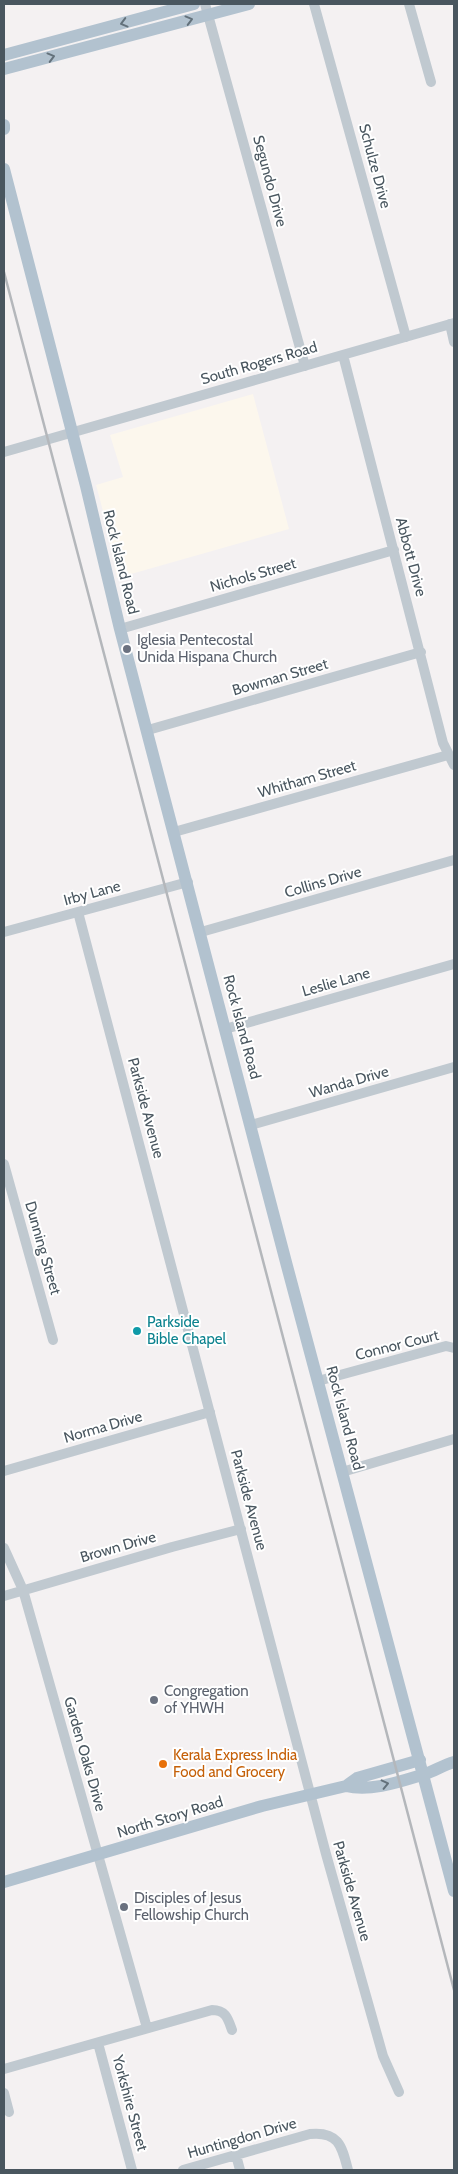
<svg xmlns="http://www.w3.org/2000/svg" width="458" height="2174" viewBox="0 0 458 2174" font-family="Cabin,sans-serif">
<rect width="100%" height="100%" fill="#f4f1f2"/>
<!-- commercial -->
<path fill="#fcf7ed" d="M253,394L289,529L117,578L103,511L96,485L123,477L110,435Z"/>
<g fill="none" stroke-linecap="round" stroke-linejoin="round">
<!-- minor -->
<path stroke="#c0c9d0" stroke-width="10" d="M205,4L305,366
M314,4L406,337
M409,4L431,82
M450,324L454,342
M343,355L443,743L454,765
M4,452L454,323
M120,629L394,550
M148,730L421,652
M174,832L448,755
M78,912L326,1854L383,2056L399,2092
M4,932L188,882
M201,932L454,860
M225,1029L454,964
M251,1125L454,1067
M4,1164L53,1340
M318,1381L446,1346L454,1348
M4,1471L210,1412
M342,1472L454,1439
M4,1548L23,1590L147,2028
M4,1596L172,1547L241,1529
M98,2043L132,2170
M4,2069L212,2010C226,2010 228,2019 232,2030
M4,2093L9,2112
M236,2155L240,2170
M183,2170L310,2134C339,2131 342,2147 348,2170"/>
<!-- major -->
<path stroke="#b2c2cf" stroke-width="12" d="M4,55L194,4
M4,69L249,4
M4,125V129
M4,169L86,486L120,629L287,1266L454,1891
M346,1786C370,1792 399,1782 422,1775C433,1772 443,1765 454,1762
M4,1882L262,1806L346,1786L357,1778L420,1760"/>
<!-- rail -->
<path stroke="#b4b7bb" stroke-width="2.5" d="M4,272L454,1990"/>
</g>
<!-- one-way arrows -->
<defs><path id="oneway-chevron" d="M-2-3.5L2.5 0L-2 3.5" fill="none" stroke-width="1.6" stroke-linecap="round" stroke-linejoin="round" transform="scale(1.25)"/></defs>
<g stroke="#63717b">
<use href="#oneway-chevron" transform="translate(189 20) rotate(-15)"/>
<use href="#oneway-chevron" transform="translate(124 23) rotate(165)"/>
<use href="#oneway-chevron" transform="translate(51 57) rotate(-15)"/>
<use href="#oneway-chevron" transform="translate(385 1784) rotate(-13)"/>
</g>
<!-- markers -->
<g fill="#6b7280" stroke="#fff" stroke-width="2">
<circle cx="127" cy="649" r="5"/>
<circle cx="154" cy="1700" r="5"/>
<circle cx="124" cy="1907" r="5"/>
</g>
<circle fill="#0f9aa8" stroke="#fff" stroke-width="2" cx="137" cy="1331" r="5"/>
<circle fill="#e8710a" stroke="#fff" stroke-width="2" cx="163" cy="1764" r="5"/>
<g text-anchor="middle" stroke-width="4" stroke-linejoin="round" paint-order="stroke">
<!-- street labels -->
<g font-size="15" fill="#49565f" stroke="#fff">
<text transform="translate(375 166) rotate(75)" y="5">Schulze Drive</text>
<text transform="translate(270 181) rotate(75)" y="5">Segundo Drive</text>
<text transform="translate(259 363) rotate(-16)" y="5">South Rogers Road</text>
<text transform="translate(411 557) rotate(75)" y="5">Abbott Drive</text>
<text transform="translate(121 562) rotate(76)" y="5">Rock Island Road</text>
<text transform="translate(253 575) rotate(-16)" y="5">Nichols Street</text>
<text transform="translate(280 677) rotate(-16)" y="5">Bowman Street</text>
<text transform="translate(307 779) rotate(-16)" y="5">Whitham Street</text>
<text transform="translate(323 882) rotate(-16)" y="5">Collins Drive</text>
<text transform="translate(92 893) rotate(-15)" y="5">Irby Lane</text>
<text transform="translate(336 982) rotate(-16)" y="5">Leslie Lane</text>
<text transform="translate(242 1027) rotate(75)" y="5">Rock Island Road</text>
<text transform="translate(349 1082) rotate(-16)" y="5">Wanda Drive</text>
<text transform="translate(146 1108) rotate(75)" y="5">Parkside Avenue</text>
<text transform="translate(43 1248) rotate(74)" y="5">Dunning Street</text>
<text transform="translate(397 1345) rotate(-14)" y="5">Connor Court</text>
<text transform="translate(345 1418) rotate(75)" y="5">Rock Island Road</text>
<text transform="translate(103 1427) rotate(-16)" y="5">Norma Drive</text>
<text transform="translate(249 1500) rotate(75)" y="5">Parkside Avenue</text>
<text transform="translate(118 1547) rotate(-16)" y="5">Brown Drive</text>
<text transform="translate(85 1754) rotate(74)" y="5">Garden Oaks Drive</text>
<text transform="translate(170 1817) rotate(-17)" y="5">North Story Road</text>
<text transform="translate(352 1891) rotate(74)" y="5">Parkside Avenue</text>
<text transform="translate(130 2103) rotate(75)" y="5">Yorkshire Street</text>
<text transform="translate(242 2138) rotate(-16)" y="5">Huntingdon Drive</text>
</g>
<!-- worship labels -->
<g font-size="15" fill="#5b616d" stroke="#fff" text-anchor="start">
<text x="137" y="645">Iglesia Pentecostal<tspan x="137" dy="17">Unida Hispana Church</tspan></text>
<text x="164" y="1696">Congregation<tspan x="164" dy="17">of YHWH</tspan></text>
<text x="134" y="1903">Disciples of Jesus<tspan x="134" dy="17">Fellowship Church</tspan></text>
</g>
<!-- culture labels -->
<g font-size="15" fill="#0d838f" stroke="#fff" text-anchor="start">
<text x="147" y="1327">Parkside<tspan x="147" dy="17">Bible Chapel</tspan></text>
</g>
<!-- food labels -->
<g font-size="15" fill="#c56008" stroke="#fff" text-anchor="start">
<text x="173" y="1760">Kerala Express India<tspan x="173" dy="17">Food and Grocery</tspan></text>
</g>
</g>
<!-- border -->
<rect width="458" height="2174" fill="none" stroke="#49565f" stroke-width="10"/>
</svg>
